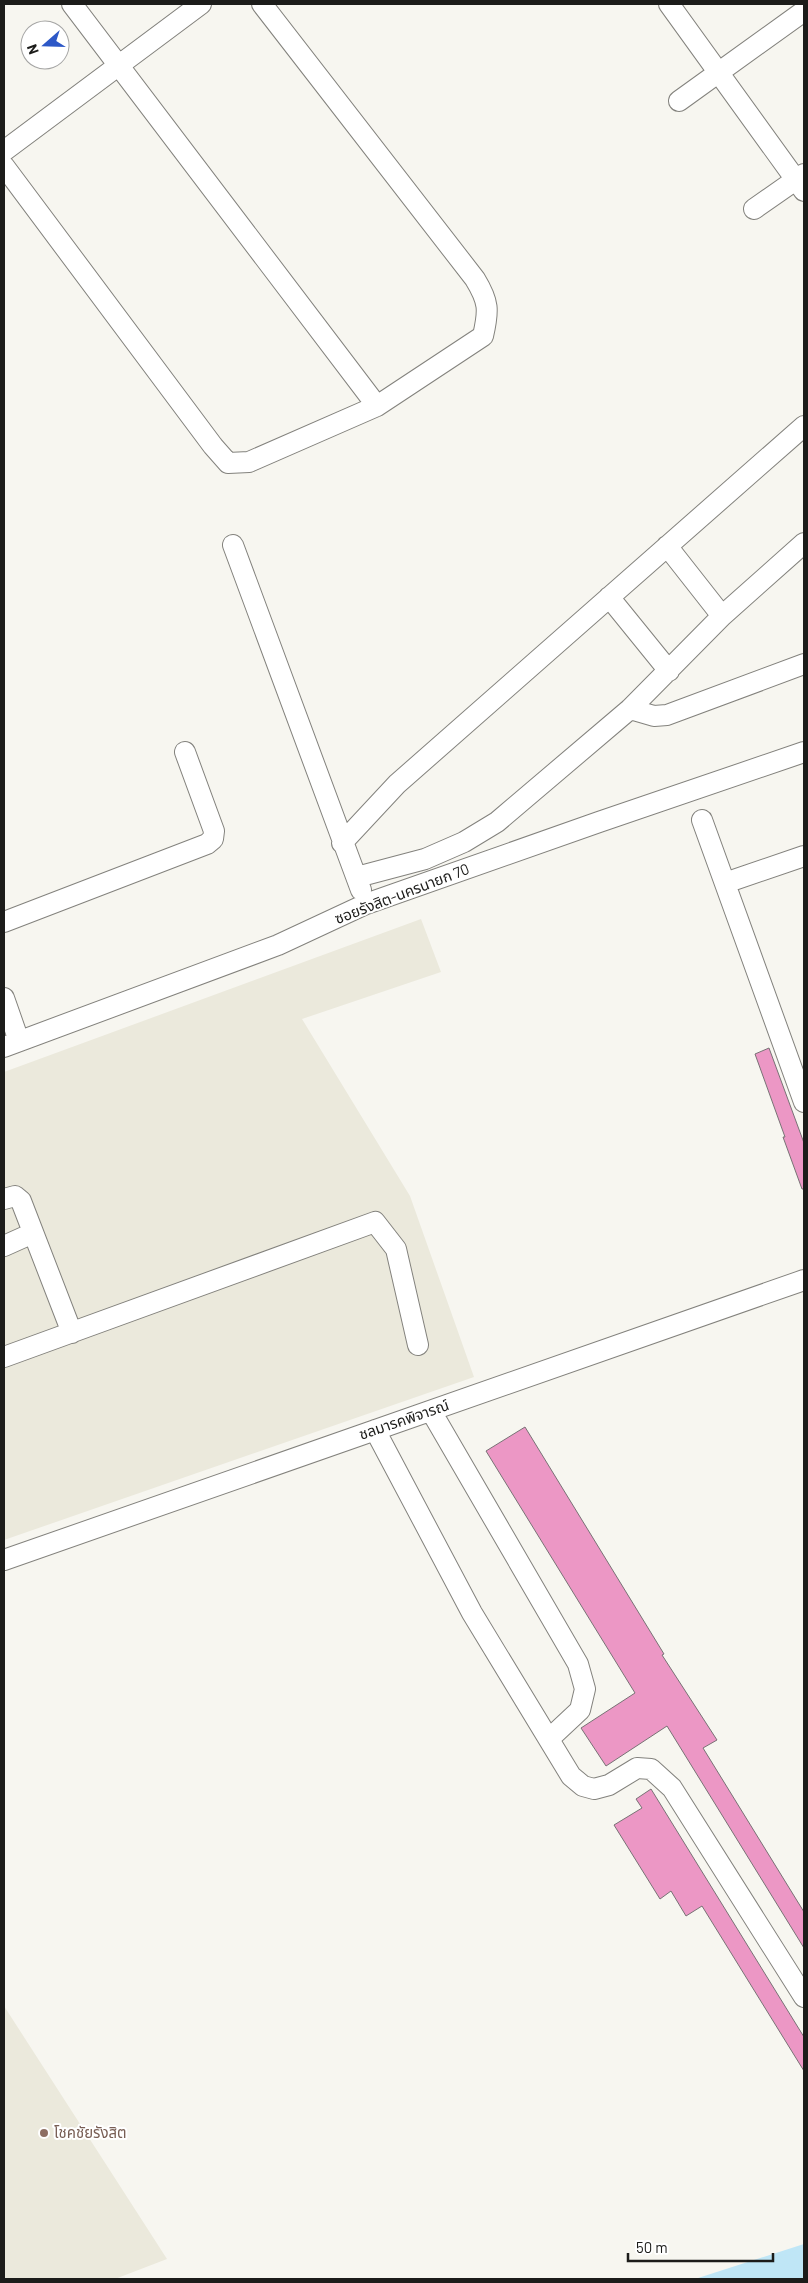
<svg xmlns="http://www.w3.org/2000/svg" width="808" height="2283" viewBox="0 0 808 2283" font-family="Barlow,'Noto Sans Thai',sans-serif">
<rect width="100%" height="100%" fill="#f7f6f0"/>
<!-- built -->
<path fill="#ebe9dc" d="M421,919L441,972L302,1019L410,1196L474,1377L4,1540V1072Z
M4,2006L167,2259L115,2279H4Z"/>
<!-- water -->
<path fill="#bfe6f6" d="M804,2244V2279H695Z"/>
<!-- building -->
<path fill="#ec97c5" stroke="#787275" d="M769,1048L804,1143V1189H802L783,1137H785L755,1054Z
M525,1427L664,1654L662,1655L717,1740L703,1748L804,1912V1948L667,1726L606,1766L581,1728L635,1693L486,1451Z
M651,1789L804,2037V2071L702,1906L686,1916L671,1891L660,1899L614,1825L642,1808L636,1799Z"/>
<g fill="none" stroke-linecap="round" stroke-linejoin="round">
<!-- minor casing -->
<g stroke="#83827d" stroke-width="22">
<path id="minor" d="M72,4L377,406
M669,4L804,191
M679,101L804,11
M4,151L201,4
M4,166L213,446L228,463L249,462L377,406L483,336C489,310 489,302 475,279L262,4
M754,209L804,174
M233,545L361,890
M667,546L722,616
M609,597L669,671
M630,709L654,716L667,715L804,664
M702,820L804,1102
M342,843L397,784L804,426
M357,877L425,859L464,842L497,822L630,709L722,616L804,543
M725,883L804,856
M4,922L207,844L213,839L214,831L185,752
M4,998L19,1041
M4,1047L278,945L366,904L599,822L804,752
M4,1199L15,1196L21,1201L72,1333
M4,1246L33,1233
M4,1357L375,1222L396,1249L418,1345
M431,1411L578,1664L585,1689L580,1710L549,1739
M375,1430L472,1613L571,1776L583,1786L594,1789L609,1785L637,1768L651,1769L672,1788L804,1997
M4,1560L804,1280"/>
</g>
<!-- minor -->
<use href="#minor" stroke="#fff" stroke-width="20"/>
</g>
<!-- markers -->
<circle fill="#8d6e63" stroke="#fff" stroke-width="2" cx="44" cy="2133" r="5"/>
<g text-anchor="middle" stroke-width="4" stroke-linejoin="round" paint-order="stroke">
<!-- street labels -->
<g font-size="15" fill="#1c1c1a" stroke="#fff">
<text transform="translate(402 894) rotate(-21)" y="5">ซอยรังสิต-นครนายก 70</text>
<text transform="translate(404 1420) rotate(-19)" y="5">ชลมารคพิจารณ์</text>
</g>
<!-- education labels -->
<g font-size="15" fill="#785e54" stroke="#fff" text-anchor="start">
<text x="54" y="2138">โชคชัยรังสิต</text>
</g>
</g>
<!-- border -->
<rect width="808" height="2283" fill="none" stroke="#1c1c1a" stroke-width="10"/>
<!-- north arrow -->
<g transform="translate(45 45) rotate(250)"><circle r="24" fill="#ffffff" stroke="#a4a4a3"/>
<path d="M0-4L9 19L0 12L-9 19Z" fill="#2d58c7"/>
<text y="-8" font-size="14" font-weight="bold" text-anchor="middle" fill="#1c1c1a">N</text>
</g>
<!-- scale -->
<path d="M628 2253v8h145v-8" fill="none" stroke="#1c1c1a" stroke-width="2.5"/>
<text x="636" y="2253" font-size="15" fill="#1c1c1a" stroke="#ffffff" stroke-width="4" paint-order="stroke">50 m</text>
</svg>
